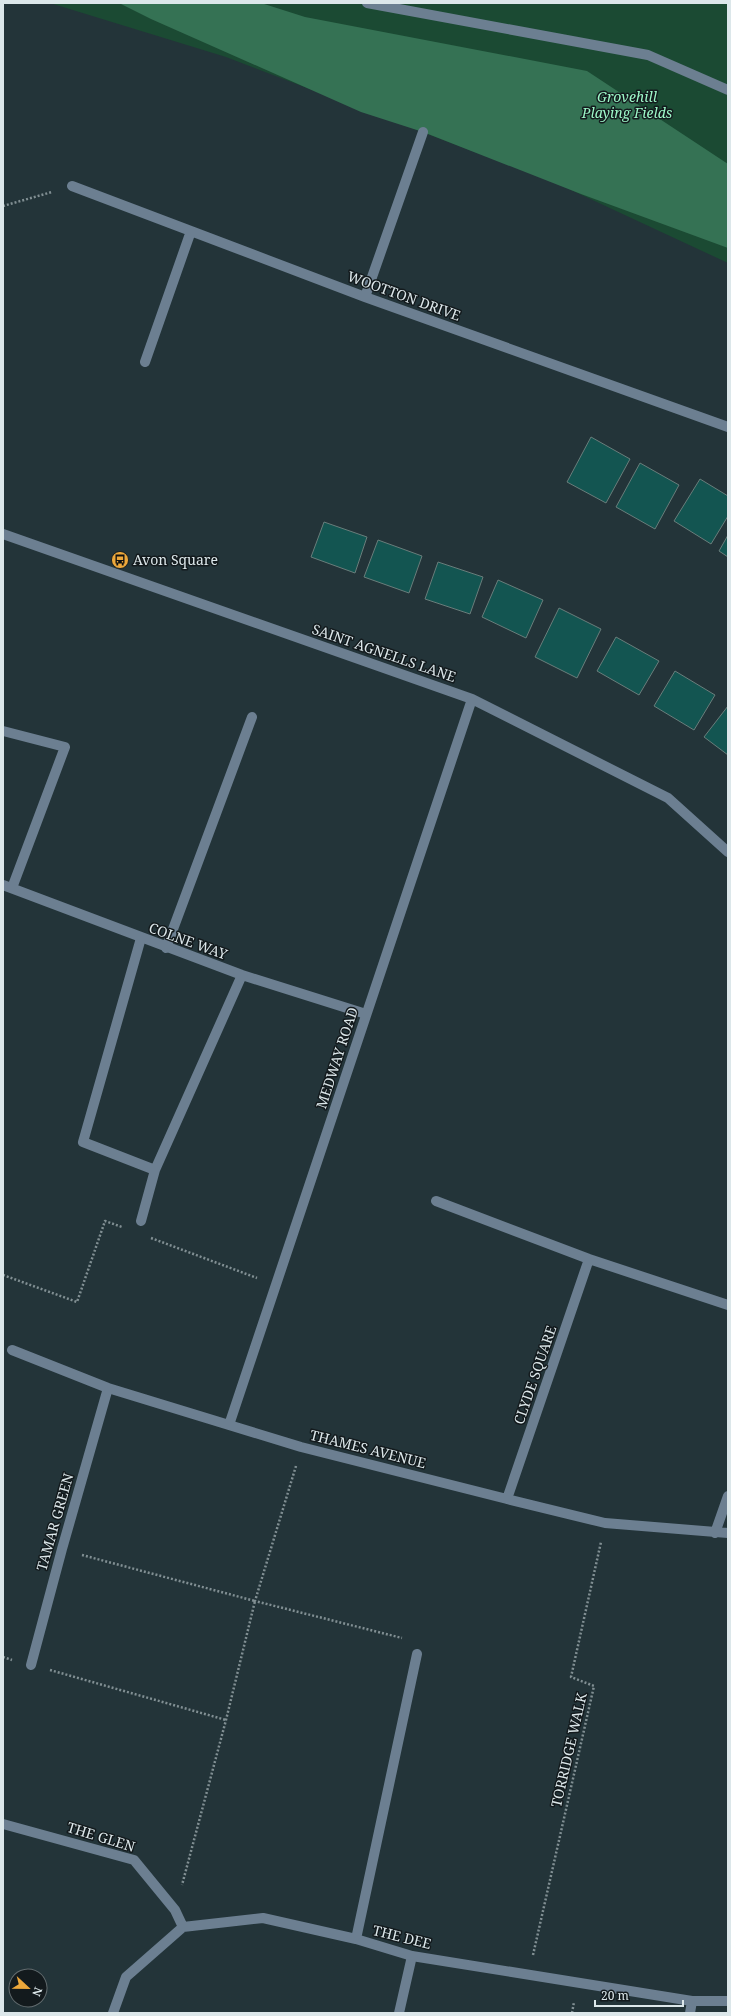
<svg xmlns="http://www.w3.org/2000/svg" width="731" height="2016" viewBox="0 0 731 2016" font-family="'Noto Serif',serif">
<rect width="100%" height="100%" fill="#233439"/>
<!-- green -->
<path fill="#1b4a33" d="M50,3H728V263L556,183L226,57Z"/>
<!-- forest -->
<path fill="#357254" d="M119,3H261L305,17L587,71L728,164V248L581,194L423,132L361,112L151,19Z"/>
<!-- building -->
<path fill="#135551" stroke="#697d7b" d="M591,437L630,459L606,503L567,482Z
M640,463L679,485L655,529L616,507Z
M700,479L728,496V516L711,544L674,521Z
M324,522L367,537L355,573L311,557Z
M728,535V557L719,551Z
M378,540L422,556L409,593L364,577Z
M438,562L483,577L470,614L425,599Z
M498,580L543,600L526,638L482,617Z
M559,608L601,629L577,678L535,657Z
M616,637L659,661L639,695L597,671Z
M675,671L715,695L694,730L654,706Z
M728,706V755L704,737Z"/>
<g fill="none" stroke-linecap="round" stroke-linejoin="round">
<!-- path -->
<path stroke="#818f93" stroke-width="2.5" stroke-dasharray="2 2" stroke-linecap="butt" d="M3,206L52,192
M151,1238L257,1278
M3,1275L77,1302L105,1221L122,1227
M296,1466L255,1601L402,1638
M82,1555L255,1601L226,1720L182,1885
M3,1657L12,1660
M50,1670L226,1720
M533,1955L594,1686L571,1677L601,1542
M572,2013L574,2002"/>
<!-- minor -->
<path stroke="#6c7f91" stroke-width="10" d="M367,3L648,55L728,90
M72,186L365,297L728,427
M365,297L423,132
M145,362L191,231
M3,534L472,699L668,798L728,852
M3,731L65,747L12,888
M3,885L242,975L366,1014
M141,938L83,1142L155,1170L242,975
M166,948L252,717
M436,1201L589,1259L728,1305
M141,1221L155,1170
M12,1350L108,1388L229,1425L301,1447L507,1499L605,1523L728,1533
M229,1425L472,699
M507,1499L589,1259
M715,1533L728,1496
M31,1665L62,1549L108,1388
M3,1824L134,1860L175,1910L183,1927
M356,1939L417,1654
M113,2013L126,1977L183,1927L263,1918L356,1939L412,1956L692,2001H728
M399,2013L412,1956
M690,2013L692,2001"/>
</g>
<!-- icons -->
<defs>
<g id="bus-disc" transform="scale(0.9)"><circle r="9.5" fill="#eda83b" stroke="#131a1d"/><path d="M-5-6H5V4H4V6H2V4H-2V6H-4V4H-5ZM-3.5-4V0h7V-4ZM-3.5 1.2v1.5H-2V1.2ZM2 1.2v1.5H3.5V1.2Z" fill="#111"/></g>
</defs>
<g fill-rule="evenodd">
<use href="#bus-disc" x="120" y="560"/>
</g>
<g text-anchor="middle" stroke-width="3" stroke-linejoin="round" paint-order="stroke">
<!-- park labels -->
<g font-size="14" font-style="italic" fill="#9df8c8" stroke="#131a1d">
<text x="627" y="102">Grovehill<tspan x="627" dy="16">Playing Fields</tspan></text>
</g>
<!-- street labels -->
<g font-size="14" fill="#dce7ea" stroke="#131a1d">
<text transform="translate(404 296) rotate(20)" y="5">WOOTTON DRIVE</text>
<text transform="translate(384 653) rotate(19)" y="5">SAINT AGNELLS LANE</text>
<text transform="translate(188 941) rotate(20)" y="5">COLNE WAY</text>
<text transform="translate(337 1058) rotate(-72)" y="5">MEDWAY ROAD</text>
<text transform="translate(535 1375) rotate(-71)" y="5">CLYDE SQUARE</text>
<text transform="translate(368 1449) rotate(14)" y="5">THAMES AVENUE</text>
<text transform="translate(55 1522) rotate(-74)" y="5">TAMAR GREEN</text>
<text transform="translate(569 1750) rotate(-77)" y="5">TORRIDGE WALK</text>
<text transform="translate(101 1837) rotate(17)" y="5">THE GLEN</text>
<text transform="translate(402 1937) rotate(14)" y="5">THE DEE</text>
</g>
<!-- poi labels -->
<g font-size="14" fill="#dce7ea" stroke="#131a1d" text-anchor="start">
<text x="133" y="565">Avon Square</text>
</g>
</g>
<!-- border -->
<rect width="731" height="2016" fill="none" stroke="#dce7ea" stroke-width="8"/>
<!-- north arrow -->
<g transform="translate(28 1988) rotate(112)"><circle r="19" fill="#131a1d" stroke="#636c6f"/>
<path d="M0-3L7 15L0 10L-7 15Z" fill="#eda83b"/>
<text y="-6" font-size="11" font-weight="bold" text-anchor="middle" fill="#dce7ea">N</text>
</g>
<!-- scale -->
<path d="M595 2000v6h88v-6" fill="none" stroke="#dce7ea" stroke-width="2"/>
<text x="601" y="2000" font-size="12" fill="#dce7ea" stroke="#131a1d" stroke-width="3" paint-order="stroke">20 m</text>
</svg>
